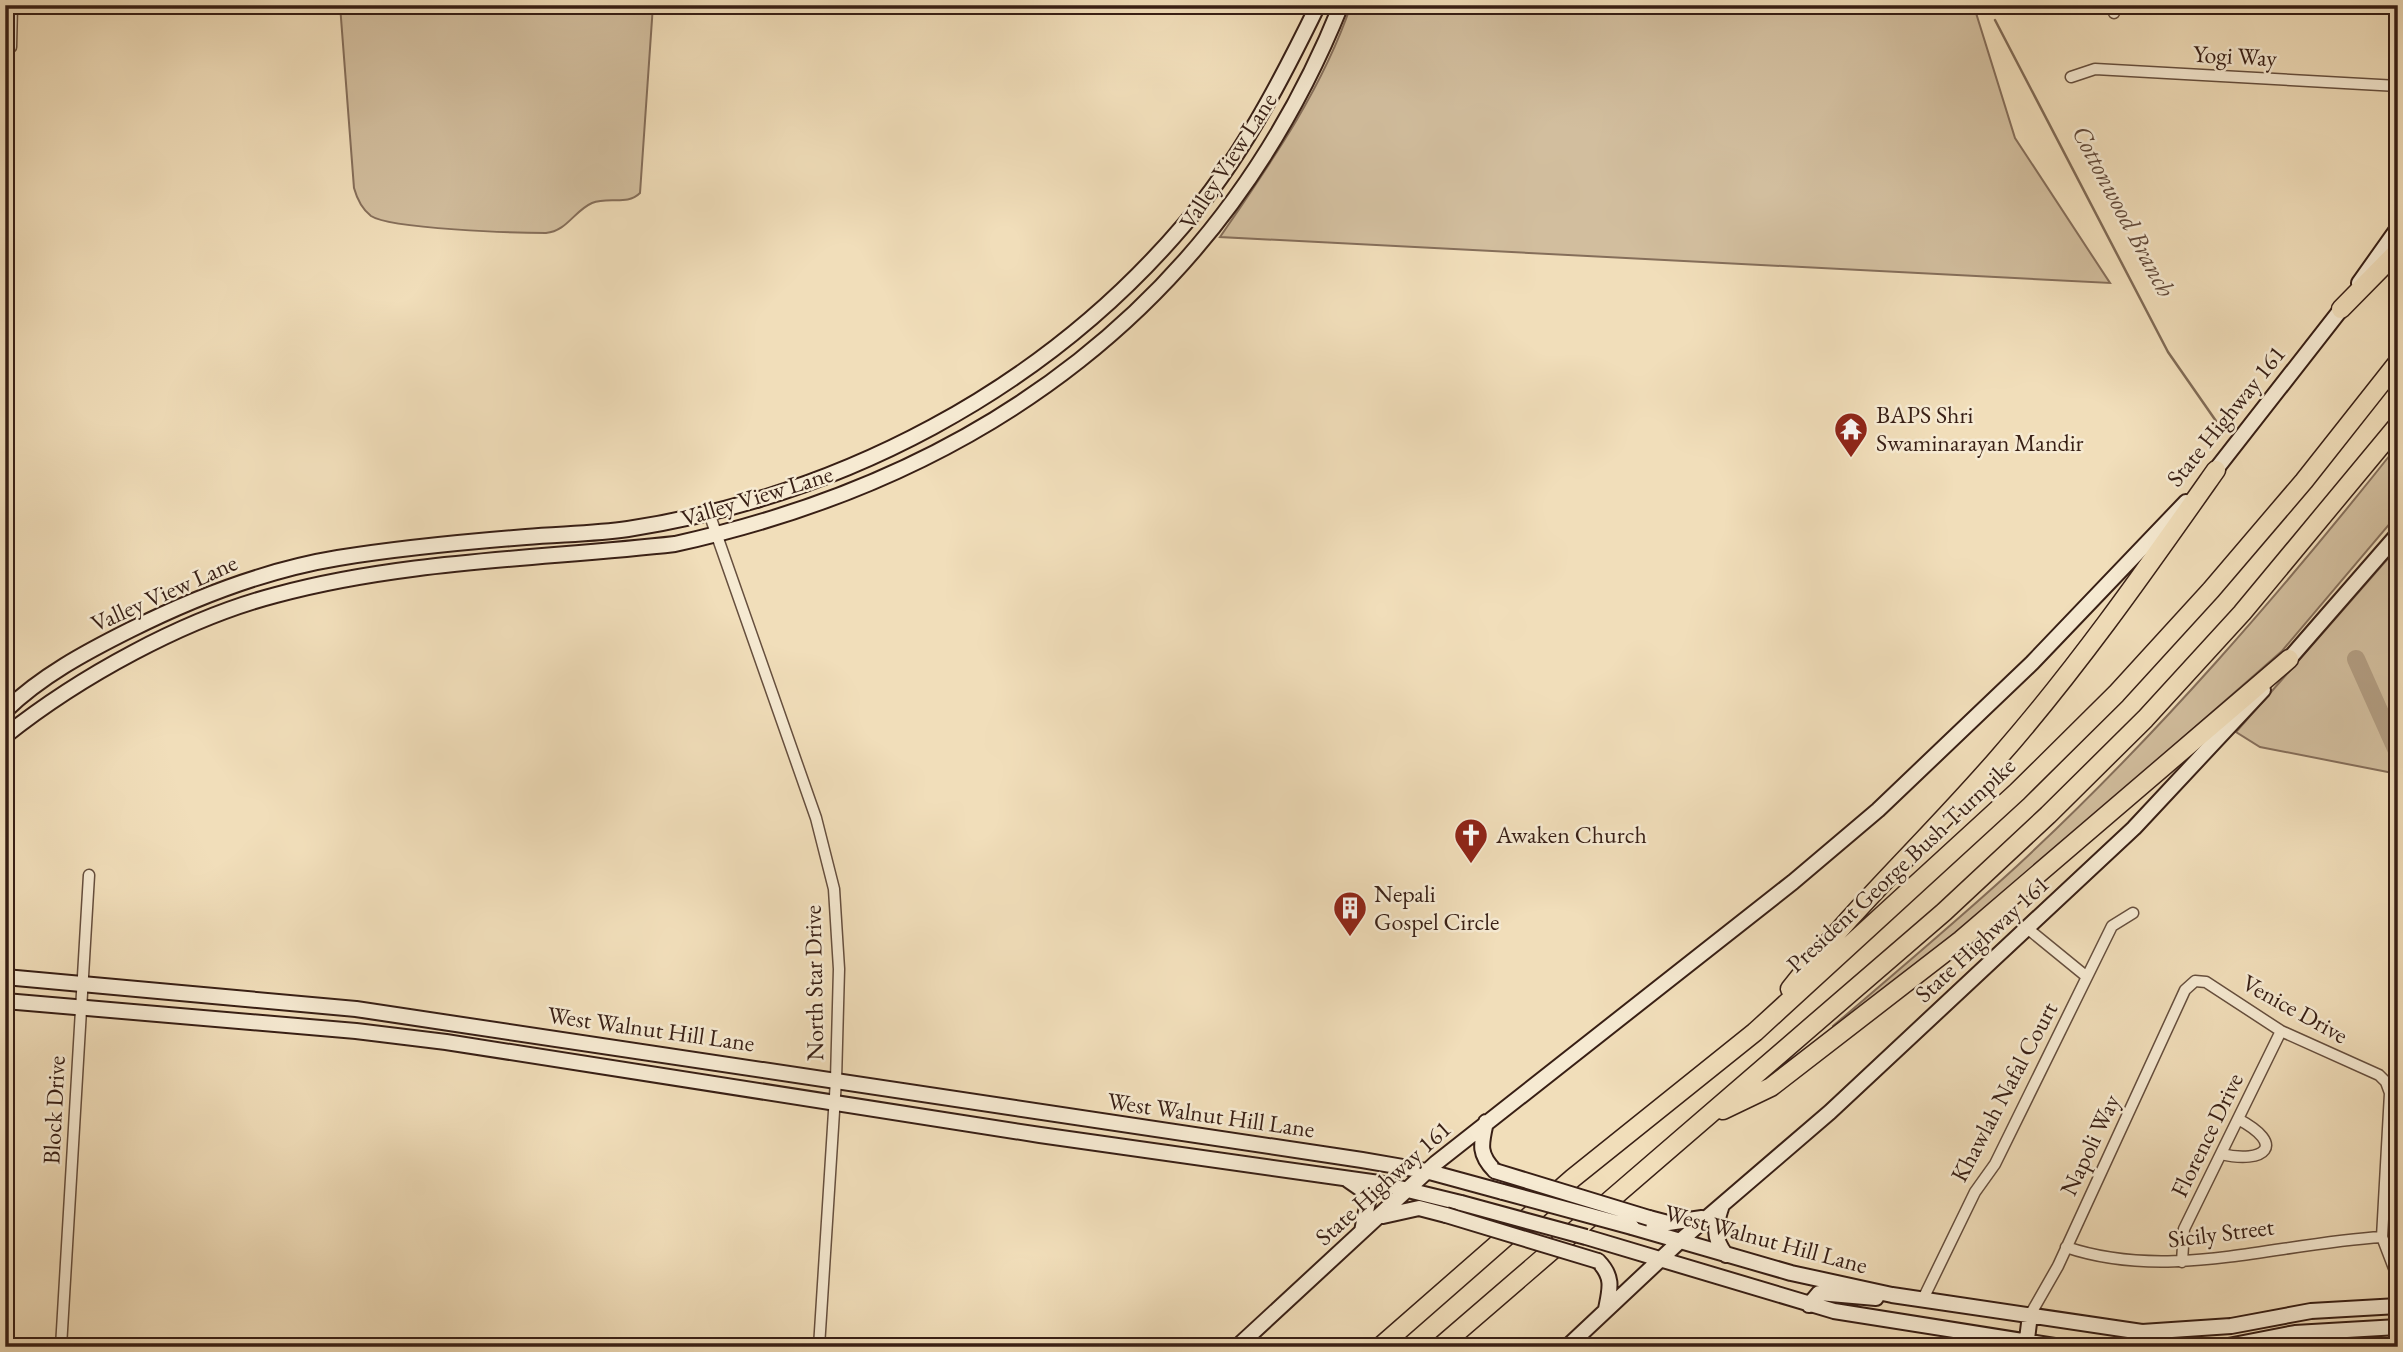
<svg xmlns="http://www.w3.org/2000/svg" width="2403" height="1352" viewBox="0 0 2403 1352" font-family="'EB Garamond',serif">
<rect width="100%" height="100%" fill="#f1deba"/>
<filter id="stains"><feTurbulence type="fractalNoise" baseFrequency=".00286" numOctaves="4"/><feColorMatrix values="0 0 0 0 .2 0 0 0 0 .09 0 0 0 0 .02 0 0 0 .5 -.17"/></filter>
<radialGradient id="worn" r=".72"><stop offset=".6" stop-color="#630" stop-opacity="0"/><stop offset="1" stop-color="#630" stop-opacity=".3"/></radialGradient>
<!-- green -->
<path fill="#d2be9e" stroke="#856e5a" stroke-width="2" d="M340,5H653L640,193C627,206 609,196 592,203C574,211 567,231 546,233C516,233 391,229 371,216C362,209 357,199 354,188Z
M1351,5H1897L1976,13L2015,138L2110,283L1220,237C1270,164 1322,90 1351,5Z
M2398,445V514L2282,651L1960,933L1834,1029L1833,1026C1895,973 1957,921 2017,866C2156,737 2280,594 2398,445Z
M2398,547V774L2260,747L2236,732Z"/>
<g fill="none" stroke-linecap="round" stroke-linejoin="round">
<!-- stream -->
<path stroke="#816b56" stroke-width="2.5" d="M1995,20L2168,352L2216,421"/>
<!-- river -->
<path stroke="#b29d82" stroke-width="18" d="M2356,659L2398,753"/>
<!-- street casing -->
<g stroke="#664f3e" stroke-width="13">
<path id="street" d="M2114,13V5
M11,47L12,5
M2071,77L2095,69L2398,86
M709,513L816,818L834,889L839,969L836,1080L819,1347
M2027,928L2087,977
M2221,1154C2265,1164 2287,1145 2238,1119
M2066,1247C2169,1282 2277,1243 2382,1237
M2182,1262L2184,1229L2281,1031
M1923,1299L1975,1192L1995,1164L2112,926L2133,913
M2030,1315L2058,1266L2185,990L2195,981L2206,982L2281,1031L2379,1075L2386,1082L2390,1093L2382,1237L2397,1276L2398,1298
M61,1347L89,875"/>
</g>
<!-- secondary casing -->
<g stroke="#381f15" stroke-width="18">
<path id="secondary" d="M2359,283L2398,228
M2210,477L2346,303
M2283,666L2398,534
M5,711C41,676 86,652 130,630C196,597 265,570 338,558C400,548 463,542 526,537C559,534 594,534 628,529C841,496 1042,391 1183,226C1240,160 1280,83 1318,5
M5,736C79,677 184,619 276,595C405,560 542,559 675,544C984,476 1221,303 1341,5
M5,977L356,1009L1362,1160L1426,1171L1503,1192
M5,1001L356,1031L446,1042L1040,1135L1379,1183L1461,1203
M1486,1122C1481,1144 1478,1154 1495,1171
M1348,1180L1361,1189L1368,1202L1362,1231
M1722,1205C1715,1226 1712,1237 1726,1255
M1383,1216L1419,1208L1446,1215
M1649,1218L1668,1223L1702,1218
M1632,1227L1791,1273L1892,1295L2142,1332L2231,1326L2311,1311L2398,1306
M1586,1237L1834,1311L2061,1347
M1598,1261C1614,1277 1610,1289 1606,1309
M1809,1305L1819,1293L1876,1298
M1237,1347L1436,1163L1793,882L1878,810L2032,663L2186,502
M1567,1347L1681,1240L1830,1112L2134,828L2263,690
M2026,1347L2030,1315
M2223,1347L2295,1333L2398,1327"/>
</g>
<!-- highway casing -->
<g stroke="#381f15" stroke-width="21">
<path id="highway" d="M2341,309L2398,251
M1790,989C1854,907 1931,836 1999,757C2078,667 2147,568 2216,470
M1723,1110L1771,1087L1961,940L2289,659
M1380,1347L1573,1178L1755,1032L2017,792L2116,694L2211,590L2304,481L2398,362
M1440,1347L1944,912L2048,815L2145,719L2242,613L2398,425"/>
</g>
<!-- street -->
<use href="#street" stroke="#f6ead2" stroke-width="10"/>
<!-- secondary -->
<use href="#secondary" stroke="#f6ead2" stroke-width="14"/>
<!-- highway -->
<use href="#highway" stroke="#f1deba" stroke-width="18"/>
<!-- secondary-bridge casing -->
<g stroke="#381f15" stroke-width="18" stroke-linecap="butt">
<path id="secondary-bridge" d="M1495,1171L1649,1218
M1503,1192L1632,1227
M1461,1203L1586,1237
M1446,1215L1598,1261"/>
</g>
<!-- secondary-bridge -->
<use href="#secondary-bridge" stroke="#f6ead2" stroke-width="14"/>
</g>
<!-- icons -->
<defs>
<g id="temple-pin" transform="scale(1.75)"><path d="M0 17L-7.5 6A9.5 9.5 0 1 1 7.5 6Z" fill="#8f2418" stroke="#f6ead2"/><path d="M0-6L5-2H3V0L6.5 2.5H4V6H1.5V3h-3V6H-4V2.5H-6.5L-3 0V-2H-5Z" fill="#fff"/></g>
<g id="church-pin" transform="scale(1.75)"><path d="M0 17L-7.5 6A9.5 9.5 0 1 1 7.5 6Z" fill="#8f2418" stroke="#f6ead2"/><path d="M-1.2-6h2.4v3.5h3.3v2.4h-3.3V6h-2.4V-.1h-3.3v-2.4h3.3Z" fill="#fff"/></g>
<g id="building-pin" transform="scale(1.75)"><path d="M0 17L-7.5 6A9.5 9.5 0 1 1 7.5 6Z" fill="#8f2418" stroke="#f6ead2"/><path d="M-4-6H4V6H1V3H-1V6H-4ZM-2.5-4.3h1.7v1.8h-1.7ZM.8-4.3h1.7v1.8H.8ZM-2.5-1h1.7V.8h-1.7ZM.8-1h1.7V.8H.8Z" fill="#fff"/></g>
</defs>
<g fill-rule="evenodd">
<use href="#temple-pin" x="1851" y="429"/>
<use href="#church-pin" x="1471" y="835"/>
<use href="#building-pin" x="1350" y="908"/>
</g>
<g text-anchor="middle" stroke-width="5" stroke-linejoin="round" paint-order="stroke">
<!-- street labels -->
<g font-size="24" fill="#381f15" stroke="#f6ead2">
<text transform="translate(2235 56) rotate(3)" y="8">Yogi Way</text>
<text transform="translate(1228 161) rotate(-57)" y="8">Valley View Lane</text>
<text transform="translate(2226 416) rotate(-51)" y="8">State Highway 161</text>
<text transform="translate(757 496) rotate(-17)" y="8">Valley View Lane</text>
<text transform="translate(164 593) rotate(-24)" y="8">Valley View Lane</text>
<text transform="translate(1901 865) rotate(-43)" y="8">President George Bush Turnpike</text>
<text transform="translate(1982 939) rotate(-43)" y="8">State Highway 161</text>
<text transform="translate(814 983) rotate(-91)" y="8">North Star Drive</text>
<text transform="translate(2295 1009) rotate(29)" y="8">Venice Drive</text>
<text transform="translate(651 1029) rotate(8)" y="8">West Walnut Hill Lane</text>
<text transform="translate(2004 1092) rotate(-62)" y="8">Khawlah Nafal Court</text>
<text transform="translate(54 1110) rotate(-87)" y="8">Block Drive</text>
<text transform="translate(1211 1115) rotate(8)" y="8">West Walnut Hill Lane</text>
<text transform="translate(2207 1135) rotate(-64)" y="8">Florence Drive</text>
<text transform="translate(2090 1145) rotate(-65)" y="8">Napoli Way</text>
<text transform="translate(1383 1183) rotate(-42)" y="8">State Highway 161</text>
<text transform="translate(2221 1233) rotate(-7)" y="8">Sicily Street</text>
<text transform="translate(1766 1239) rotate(15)" y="8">West Walnut Hill Lane</text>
</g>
<!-- poi labels -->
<g font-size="24" fill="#381f15" stroke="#f6ead2" text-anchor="start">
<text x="1876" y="423">BAPS Shri<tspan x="1876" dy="28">Swaminarayan Mandir</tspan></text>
<text x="1496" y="843">Awaken Church</text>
<text x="1374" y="902">Nepali<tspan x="1374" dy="28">Gospel Circle</tspan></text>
</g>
<!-- water labels -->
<g font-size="26" font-style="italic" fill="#634b3b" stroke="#f6ead2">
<text transform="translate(2124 211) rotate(62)" y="9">Cottonwood Branch</text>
</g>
</g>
<!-- margin -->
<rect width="2403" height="1352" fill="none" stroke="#f1deba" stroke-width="28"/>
<rect x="7" y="7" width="2389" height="1338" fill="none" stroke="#381f15" stroke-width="3.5"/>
<rect x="14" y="14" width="2375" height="1324" fill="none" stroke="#381f15" stroke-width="2"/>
<rect width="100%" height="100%" filter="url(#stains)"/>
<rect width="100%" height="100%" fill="url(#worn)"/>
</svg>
